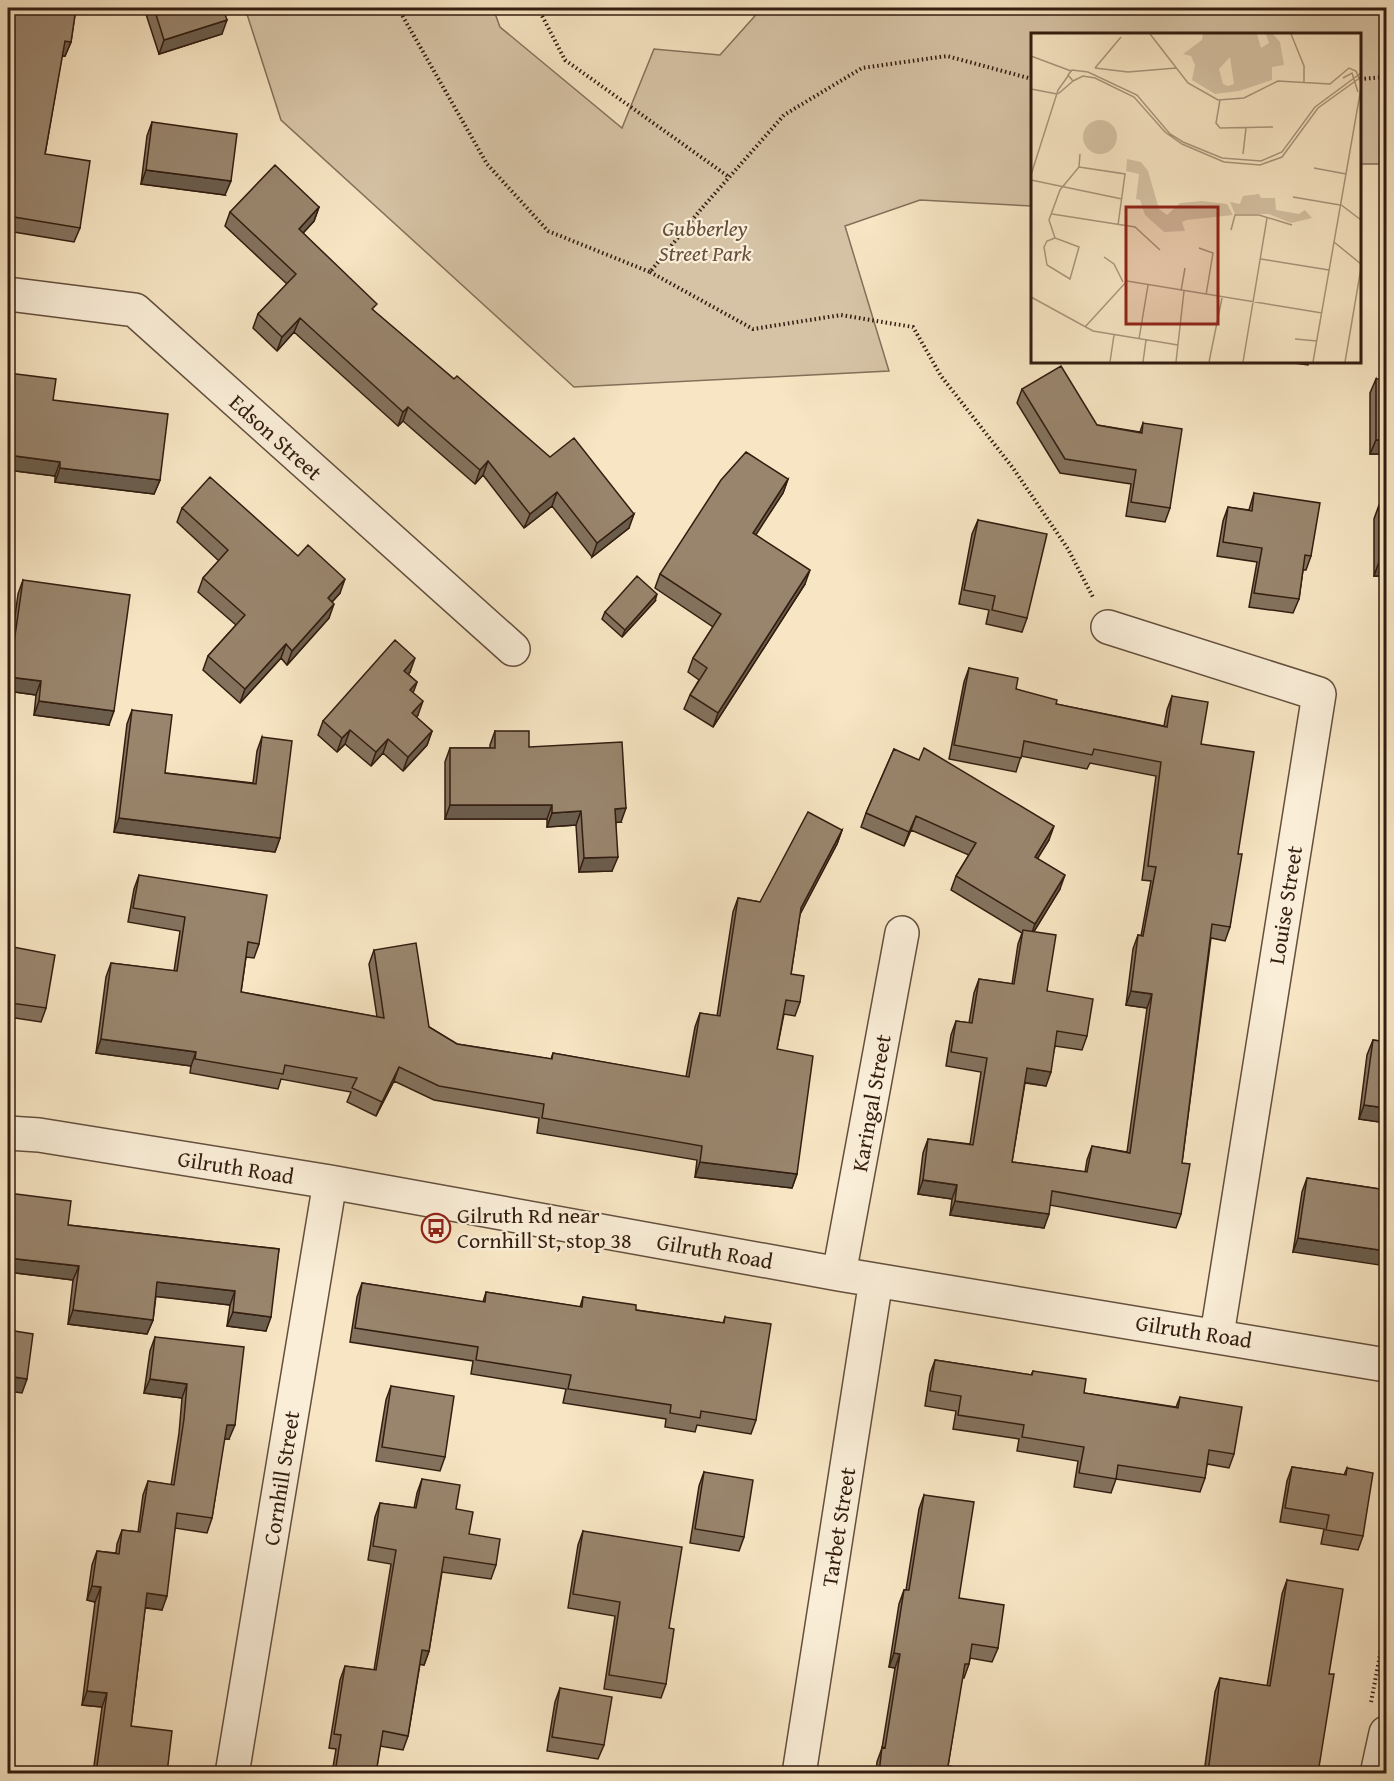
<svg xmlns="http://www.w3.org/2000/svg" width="1394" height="1781" viewBox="0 0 1394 1781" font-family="'Gentium Book Plus',serif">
<rect width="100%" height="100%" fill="#f7e5c3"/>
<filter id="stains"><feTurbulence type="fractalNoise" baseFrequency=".00333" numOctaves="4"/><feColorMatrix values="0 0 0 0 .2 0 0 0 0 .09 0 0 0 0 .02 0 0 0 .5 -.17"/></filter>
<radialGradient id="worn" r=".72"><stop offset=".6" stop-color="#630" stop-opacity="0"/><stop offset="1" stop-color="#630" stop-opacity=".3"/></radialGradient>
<!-- green -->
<path fill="#d6c3a5" stroke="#84705a" stroke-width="1.5" d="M245,8H493L500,27L622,128L654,49L720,55L762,8H1386V164H1360V34H1032V206L920,200L845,226L889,371L574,387L281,120Z"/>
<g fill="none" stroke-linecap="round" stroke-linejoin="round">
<!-- street casing -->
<g stroke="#644f3d" stroke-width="36">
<path id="street" d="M8,294L135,310L513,649
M1108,627L1319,694L1217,1335
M8,1133L39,1135L330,1182L839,1274L1386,1365
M839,1274L902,933
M232,1774L330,1182
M799,1774L876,1280
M1377,1774L1386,1733"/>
</g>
<!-- path -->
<path stroke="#331d10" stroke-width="4" stroke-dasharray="1.5 3" stroke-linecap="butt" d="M398,8L487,164L548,231L650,272L702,208L784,115L862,68L947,56L1032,79
M538,8L565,60L729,177
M1360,79L1386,77
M650,272L753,329L841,315L913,327L941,376L1013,468L1068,549L1094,599
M1371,1702L1386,1624"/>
<!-- street -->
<use href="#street" stroke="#faeed8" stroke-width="33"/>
</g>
<!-- wall -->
<path fill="#84725e" stroke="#331d10" stroke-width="1.5" d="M8,8H76L71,42L65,56L62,55L45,154L80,228L74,242L8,231Z
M144,8H223L222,34L159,54Z
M152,122L225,195L141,184L147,136Z
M319,207L314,221L303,233L374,311L629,528L592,557L552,506L524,528L483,475L475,484L403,421L398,426L294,332L277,351L253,328L258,314L287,284L225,226L230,212Z
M1287,362H1309L1308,365Z
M8,373L53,400L160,480L154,494L55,482V476L8,470Z
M1376,379L1386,454H1370V393Z
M1022,389L1097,425L1140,432L1143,423L1170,508L1165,522L1126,516L1131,484L1060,473L1017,403Z
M788,479L783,493L755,535L805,584L713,727L684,709L690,695L699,680L688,672L693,658L713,627L655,588L660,574Z
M1254,493L1311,556L1306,570H1303L1299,599L1293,613L1249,607L1257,562L1217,556L1223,521L1228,507L1249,510Z
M1379,505L1386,576H1374V519Z
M182,508L298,556L340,593L332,602L329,618L287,665L281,658L240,703L203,670L208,656L236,625L198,592L203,578L219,561L177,522Z
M978,520L1027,618L1022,632L986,624L989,610L959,604L972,534Z
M23,580L109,725L34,715L36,695L8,691V668L18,594Z
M655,601L622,637L602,619L605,612Z
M1386,624V644L1380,640Z
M969,668L1016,689L1056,704L1164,726L1167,710L1172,696L1201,744L1238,854L1230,927L1225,941L1211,938L1182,1163L1181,1214L1176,1228L1050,1205L1044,1228L950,1215L952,1199L918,1194L923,1153L928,1139L970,1144L981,1072L946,1066L951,1035L956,1021L969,1023L974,993L979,979L1012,984L1018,944L1022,933L951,890L956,876L969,855L911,830L904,846L861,827L866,813L894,749L1049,840L1037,858L1060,889L1034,931L1047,991L1087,1036L1082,1050L1055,1046L1046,1086L1025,1083L1012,1162L1085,1172L1087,1160L1092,1146L1127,1152L1147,1008L1126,1005L1133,949L1138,935L1141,936L1151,881L1142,880L1156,776L1090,763L1087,769L1021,756L1016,772L949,759L964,682Z
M410,672L408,674L417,682L413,692L418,715L416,717L432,731L427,745L403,771L383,753L371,766L345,744L337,752L318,735L323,721Z
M132,710L165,773L253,783L257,751L262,737L280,838L275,852L114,832L127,724Z
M495,731L529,747L621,822H616L612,871L579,872L576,825L547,827V819H445V762L450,748H490V745Z
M842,830L837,844L800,914L791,974L800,1002L795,1016L784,1014L777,1049L797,1174L792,1188L695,1177L697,1160L537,1133L539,1118L434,1100L394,1081L376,1116L347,1102L351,1092L281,1079L278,1089L190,1073L191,1066L96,1053L106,977L111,963L174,971L180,931L128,922L134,889L139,875L259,944L254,958L246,957L241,992L377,1017L369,964L374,950L429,1027L457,1044L551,1059L553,1053L686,1077L695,1027L700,1013L717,1016L733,912L738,898L760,902Z
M8,946L46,1008L41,1022L9,1017Z
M1386,955V1002L1380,1001Z
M1373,1040L1386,1042V1123L1359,1119L1367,1055Z
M1307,1178L1386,1190L1293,1252L1302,1192Z
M8,1193L68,1225L279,1249L266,1331L227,1326L230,1305L156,1296L153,1320L147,1334L68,1324L73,1280L8,1272Z
M362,1283L483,1302L486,1292L580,1307L583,1297L636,1310L723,1323L725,1317L756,1420L751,1434L697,1425L695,1432L665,1427L666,1419L563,1403L566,1389L471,1374L473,1361L350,1342L357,1297Z
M155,1337L229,1439H224L212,1518L207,1533L175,1528L162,1610L145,1608L131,1726L167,1773H93L102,1707L82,1705L95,1602L87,1600L92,1565L97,1551L116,1553L117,1544L122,1530L138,1532L143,1495L148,1481L171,1485L179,1433L182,1398L144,1393L150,1351Z
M935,1360L1031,1375L1033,1371L1084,1393L1176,1407L1180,1397L1234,1454L1229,1468L1207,1464L1205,1478L1200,1492L1116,1479L1111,1493L1074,1487L1078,1461L1017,1451L1019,1439L953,1429L956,1411L925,1406L930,1374Z
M391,1386L445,1457L440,1471L376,1461L386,1400Z
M1292,1467L1344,1475L1347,1468L1363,1536L1358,1550L1321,1544L1324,1529L1280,1522L1287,1481Z
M704,1472L744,1537L739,1551L690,1543L699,1486Z
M422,1479L456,1509L469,1534L496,1565L491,1579L442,1572L429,1651L424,1665L420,1664L408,1736L403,1750L380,1746L376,1773H332L336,1749L329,1748L340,1680L345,1666L374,1670L391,1564L368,1560L375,1517L380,1503L414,1508L417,1493Z
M924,1495L959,1598L998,1648L992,1662L970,1658L969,1664L964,1678H962L948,1766L996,1773H876L877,1762L882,1748L895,1668L889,1667L899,1604L904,1590H906L919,1509Z
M583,1531L669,1628L666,1684L661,1698L604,1689L615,1616L568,1608L578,1545Z
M1287,1580L1329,1674L1318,1773H1204L1215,1692L1220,1678L1267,1686L1282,1594Z
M560,1688L604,1745L598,1759L547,1751L555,1702Z"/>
<!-- shaded-wall -->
<path fill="#6b5d4c" stroke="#331d10" stroke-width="1.5" d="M227,20L222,34L159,54L164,40Z
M65,41L71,42L65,56L59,55Z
M146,170L231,181L225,195L141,184Z
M319,207L314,221L294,243L299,229Z
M300,318L294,332L277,351L282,337Z
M408,407L403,421L398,426L403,412Z
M1376,440H1386V454H1370Z
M8,455L60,462L55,476L8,470Z
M488,461L483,475L475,484L480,470Z
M60,468L160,480L154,494L55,482Z
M788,479L783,493L748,547L753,533Z
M557,492L552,506L524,528L530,514Z
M634,514L629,528L592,557L597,543Z
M1379,562H1386V576H1374Z
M810,570L805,584L713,727L718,713Z
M345,579L340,593L323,612L328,598Z
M657,594L655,601L622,637L625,630Z
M334,604L329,618L287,665L292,651Z
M286,644L281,658L240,703L245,689Z
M415,658L410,672L399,685L404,671Z
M9,677L41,681L36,695L8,691V682Z
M417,682L412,696L410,690Z
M39,701L114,711L109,725L34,715Z
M423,701L418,715L407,727L412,713Z
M350,730L345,744L337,752L342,738Z
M432,731L427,745L403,771L408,757Z
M388,739L383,753L371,766L376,752Z
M450,805H552L547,819H445Z
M626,808L621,822L610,823L615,809Z
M581,811L576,825L547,827L552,813Z
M916,816L911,830L904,846L909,832Z
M119,818L280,838L275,852L114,832Z
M1054,826L1049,840L1030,871L1035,857Z
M842,830L837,844L796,922L801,908Z
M618,857L612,871L579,872L584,858Z
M1065,875L1060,889L1030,938L1035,924Z
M1385,987H1386V1002L1380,1001Z
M1131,991L1152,994L1147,1008L1126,1005Z
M101,1039L196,1052L191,1066L96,1053Z
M399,1067L394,1081L376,1116L382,1102Z
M1027,1068L1051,1072L1046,1086L1022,1082Z
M1364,1105L1386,1108V1123L1359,1119Z
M700,1162L797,1174L792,1188L695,1177Z
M923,1180L957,1185L952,1199L918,1194Z
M955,1201L1049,1214L1044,1228L950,1215Z
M1298,1238L1386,1251V1266L1293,1252Z
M8,1258L79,1266L73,1280L8,1272Z
M157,1282L235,1291L230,1305L152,1296Z
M73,1310L153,1320L147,1334L68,1324Z
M233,1312L271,1317L266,1331L227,1326Z
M8,1376L27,1379L22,1393L8,1391Z
M150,1379L187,1384L182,1398L144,1393Z
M227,1425H235L229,1439H222Z
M92,1586L101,1587L95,1602L87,1600Z
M147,1593L167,1596L162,1610L142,1607Z
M422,1650L429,1651L424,1665L417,1664Z
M894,1653L900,1654L895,1668L889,1667Z
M87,1691L107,1693L102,1707L82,1705Z"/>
<!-- building -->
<path fill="#99856d" stroke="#331d10" stroke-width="1.5" d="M9,8H76L71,42L65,41L45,154L90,161L80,228L8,216V15Z
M154,8H223L227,20L164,40Z
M152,122L237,134L231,181L146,170Z
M275,165L319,207L299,229L377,304L372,309L454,379L457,376L550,457L574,438L634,514L597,543L557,492L530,514L488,461L480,470L408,407L403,412L300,318L282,337L258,314L296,274L230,212Z
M1061,366L1097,425L1142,433L1143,423L1182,429L1170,508L1131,502L1136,470L1065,459L1022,389Z
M8,373L56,379L53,400L168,414L160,480L60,468V462L8,455Z
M1376,379H1386V440H1376Z
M746,452L788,479L753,533L810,570L718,713L690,695L707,668L693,658L721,614L660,574L721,480Z
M210,477L298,556L308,545L345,579L328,598L334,604L292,651L286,644L245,689L208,656L245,615L203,578L228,550L182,508Z
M1254,493L1320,503L1311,556L1305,555L1299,599L1254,593L1262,548L1223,542L1228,507L1252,511Z
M1379,505H1386V562H1379Z
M978,520L1047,534L1027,618L992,610L995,596L964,590Z
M637,576L657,594L625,630L605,612Z
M23,580L130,595L114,711L39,701L41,681L9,677Z
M395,640L415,658L404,671L417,682L410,690L423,701L412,713L432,731L408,757L388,739L376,752L350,730L342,738L323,721Z
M969,668L1018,678L1016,689L1057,700L1056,704L1167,727L1172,696L1208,702L1201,744L1254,752L1238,854H1242L1230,927L1212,924L1182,1163L1190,1164L1181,1214L1052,1191L1049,1214L955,1201L957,1185L923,1180L928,1139L973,1145L987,1058L951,1052L956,1021L972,1023L979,979L1014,984L1023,930L1056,935L1047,991L1093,999L1087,1036L1057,1031L1051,1072L1027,1068L1012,1162L1087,1172L1092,1146L1130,1153L1152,994L1131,991L1138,935L1143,936L1156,867L1148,866L1161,762L1094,749L1092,755L1024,741L1021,758L954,745Z
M132,710L172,715L165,773L256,784L262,737L292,741L280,838L119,818Z
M495,731H529V747L622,742L626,808L615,809L618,857L584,858L581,811L552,813V805H450V748H495Z
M924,748L1054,826L1035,857L1065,875L1035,924L956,876L976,843L916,816L909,832L866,813L894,749L919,760Z
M808,812L842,830L801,908L791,974L804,976L800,1002L786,1000L777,1049L813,1056L797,1174L700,1162L702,1146L542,1118L544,1104L439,1086L399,1067L382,1102L352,1088L357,1078L285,1065L283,1074L195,1059L196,1052L101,1039L111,963L177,971L185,917L133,908L139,875L267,895L259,944L248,942L241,992L384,1018L374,950L416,943L429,1027L457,1044L552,1059L553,1053L689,1077L700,1013L720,1016L738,898L760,902Z
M8,946L55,955L46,1008L11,1003L8,1027Z
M1373,1040L1386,1042V1108L1364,1105Z
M1307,1178L1386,1190V1251L1298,1238Z
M8,1193L71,1201L68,1225L279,1249L271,1317L233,1312L235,1291L157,1282L153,1320L73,1310L79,1266L8,1258Z
M362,1283L485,1302L486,1292L582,1307L583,1297L636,1305V1310L724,1323L725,1317L771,1324L756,1420L701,1411L700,1418L670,1413L671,1405L568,1389L571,1375L476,1360L478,1347L355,1328Z
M8,1330L33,1334L27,1379L8,1376Z
M155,1337L244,1347L235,1425H227L212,1518L177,1513L167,1596L147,1593L131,1726L172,1731L167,1773H96L107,1693L87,1691L101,1587L92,1586L97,1551L119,1554L122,1530L140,1532L148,1481L174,1485L184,1419L187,1384L150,1379Z
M935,1360L1032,1375L1033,1371L1086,1379L1084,1393L1178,1408L1180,1397L1242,1407L1234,1454L1209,1450L1205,1478L1118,1465L1116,1479L1079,1473L1084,1447L1022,1437L1024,1425L958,1415L961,1396L930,1391Z
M391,1386L454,1396L445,1457L382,1447Z
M1292,1467L1346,1475L1347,1468L1373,1473L1363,1536L1326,1530L1329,1515L1285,1508Z
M704,1472L753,1480L744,1537L695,1529Z
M422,1479L460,1485L456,1509L473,1512L469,1534L500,1539L496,1565L444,1557L429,1651L422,1650L408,1736L383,1731L376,1773H335L341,1735L334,1734L345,1666L376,1670L396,1550L373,1546L380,1503L416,1508Z
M924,1495L974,1502L959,1598L1004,1605L998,1648L972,1644L969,1664H965L948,1766L996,1773H879L882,1747L885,1748L900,1654L894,1653L904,1590H909Z
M583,1531L682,1547L669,1628L674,1629L666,1684L609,1675L620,1602L573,1594Z
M1287,1580L1343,1589L1329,1674H1334L1318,1773H1208L1220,1678L1270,1686Z
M560,1688L612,1697L604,1745L552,1737Z"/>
<!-- icons -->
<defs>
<g id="bus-ring" transform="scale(1.5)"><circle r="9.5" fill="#faeed8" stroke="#8f2418" stroke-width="1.5"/><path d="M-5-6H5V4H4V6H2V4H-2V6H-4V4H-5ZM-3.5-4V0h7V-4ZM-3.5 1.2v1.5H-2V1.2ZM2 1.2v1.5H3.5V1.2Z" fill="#8f2418"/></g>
</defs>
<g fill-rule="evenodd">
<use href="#bus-ring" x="436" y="1228"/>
</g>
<g text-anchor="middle" stroke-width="4.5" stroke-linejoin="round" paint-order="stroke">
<!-- park labels -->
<g font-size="22" font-style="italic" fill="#644f3d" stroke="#faeed8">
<text x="705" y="236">Gubberley<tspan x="705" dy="25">Street Park</tspan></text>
</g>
<!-- street labels -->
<g font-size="22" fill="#331d10" stroke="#faeed8">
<text transform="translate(276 437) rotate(42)" y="8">Edson Street</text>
<text transform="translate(1285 905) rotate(-81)" y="8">Louise Street</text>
<text transform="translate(871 1103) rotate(-80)" y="8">Karingal Street</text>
<text transform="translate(236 1167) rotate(9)" y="8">Gilruth Road</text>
<text transform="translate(715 1251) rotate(10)" y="8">Gilruth Road</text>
<text transform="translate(1194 1331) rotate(9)" y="8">Gilruth Road</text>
<text transform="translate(281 1478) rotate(-81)" y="8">Cornhill Street</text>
<text transform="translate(838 1527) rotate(-81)" y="8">Tarbet Street</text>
</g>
<!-- poi labels -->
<g font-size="22" fill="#331d10" stroke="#faeed8" text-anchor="start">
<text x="457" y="1223">Gilruth Rd near<tspan x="457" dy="25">Cornhill St, stop 38</tspan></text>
</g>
</g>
<!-- overview -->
<g transform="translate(1031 33)">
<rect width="330" height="330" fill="#f7e5c3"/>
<path d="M172,1H226L230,15L238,10L235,1H242L249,9L253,32L241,34V47L208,58L184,61L161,47L164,32L160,23L152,21L171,7ZM199,24L203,51L197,53L192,51L188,36ZM52 104a17 17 0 1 1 34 0a17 17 0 1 1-34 0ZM96,126L110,129L117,138L128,176L136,182L149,170L171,168L196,171L202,182L156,187L151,189L154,198L133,199L114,182L109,167L105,166L108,141L95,138ZM228,161L230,165H244L245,177L268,181L274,177L281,185L260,190L238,181H204L199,169L209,171L212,163Z" fill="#d6c3a5" fill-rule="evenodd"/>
<path fill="none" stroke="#a9957b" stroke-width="1.5" d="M119,1L157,50L187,67L213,65L247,48L299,51L318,35L325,38L330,50M260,1L273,33V49M0,23L40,38M64,35L97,39L145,35M64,35L90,4M330,40L284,74L251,119L230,128L191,125L152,109L139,101L106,62L57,39L41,37L37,42L42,48L52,43L64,45L103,64L134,99L151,111L193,129L229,132L251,124L287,75L330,44M312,45L321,40L327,59M0,56L26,61M27,61L42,48M189,67L185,90L189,95L242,94M212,121L215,95M48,134L94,141L87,192M283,135L315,141M0,142L27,57L37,43M0,147L91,166M262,164L309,172M309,171L330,187M21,181L104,194L129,217M200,197L204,182H228L261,192M24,205L16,208L13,214L16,232L39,246L48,214L24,205L18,187L29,157L48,134L49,121M303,209L330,231M168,215L182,220L175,262M73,224L83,231L92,249M230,226L298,237M150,258L154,235M0,264L62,298L147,312M54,294L96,248L291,280M108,306L117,252M264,306L286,308M79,329L83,302M112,329L115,307M145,329L153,258M178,329L191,265M212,329L236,185M282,329L330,55M314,329L330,235"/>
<path fill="#8f2418" fill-opacity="0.15" stroke="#8f2418" stroke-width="3" d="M95,174H187V291H95Z"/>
<rect width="330" height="330" fill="none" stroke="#331d10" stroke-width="3"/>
</g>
<!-- margin -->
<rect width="1394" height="1781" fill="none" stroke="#f7e5c3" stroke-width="30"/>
<rect x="9" y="9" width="1376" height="1763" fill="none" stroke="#331d10" stroke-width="3"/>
<rect x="15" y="15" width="1364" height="1751" fill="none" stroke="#331d10" stroke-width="1.5"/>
<rect width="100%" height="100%" filter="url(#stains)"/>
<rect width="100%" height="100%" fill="url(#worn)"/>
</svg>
